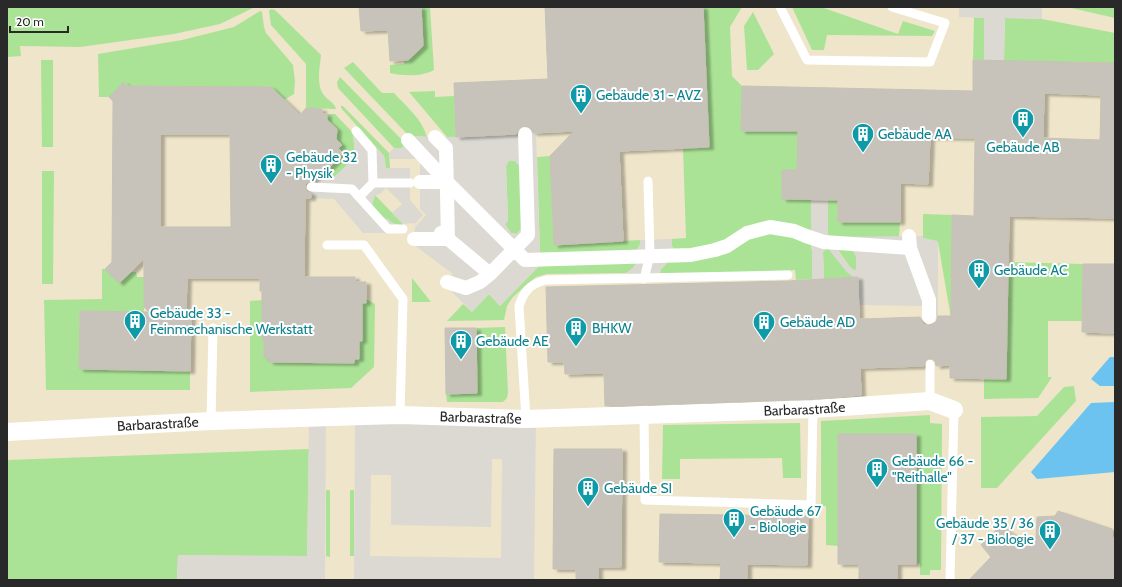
<svg xmlns="http://www.w3.org/2000/svg" width="1122" height="587" viewBox="0 0 1122 587" font-family="Cabin,sans-serif">
<defs>
<filter id="shadow"><feDropShadow dx="4.5" dy="2.5" stdDeviation="1" flood-color="#0004"/></filter>
</defs>
<rect width="100%" height="100%" fill="#ece6db"/>
<!-- education -->
<path fill="#eee5ca" d="M7,7H1115V580H7Z"/>
<!-- green -->
<path fill="#abe396" d="M7,7H255L220,24L174,34L80,47L20,46L21,56L7,57Z
M421,7H430L434,70C422,77 404,76 390,73V65L404,64V60H409V55H413L423,46Z
M703,7H742L730,27L732,76L742,86L741,131H798L797,170H782V199H811V232L799,228L730,238L704,248L674,250L672,246V239L686,238L683,148L709,147Z
M792,7H821L898,34L903,21L935,31L932,36L827,35L824,50H812Z
M1067,7H1115V18Z
M271,9L275,10L321,55C320,67 316,83 323,94C327,100 334,102 336,109L306,108V64L271,25L269,11Z
M260,11L262,12L264,27L266,33L293,65L295,82L294,94L284,100L269,86L263,92L258,87L137,86L132,90L124,82L109,97H99L98,54L182,40L234,27Z
M753,12L774,54L758,70H747L744,26Z
M974,17L984,18V60H973Z
M1005,18L1042,19L1115,33V63L1004,61Z
M41,60H53V147H42Z
M353,62L382,93H394C406,106 422,119 427,137L409,136L344,68Z
M340,77L405,143L402,148H394L338,88L337,82Z
M435,91V97L454,96L456,137H447L409,92Z
M341,106H343L389,153L390,168H386L384,156L341,108Z
M327,114H335L353,133L355,153L351,161L342,170L334,177L317,176L312,168H329L343,153L338,148L342,145L336,139L337,129L327,120Z
M550,156L554,245L640,240V244L637,250L540,255L537,157Z
M508,161H515L522,169L523,226L517,234L511,233L505,224L508,221L506,166Z
M42,171H54L53,284H42Z
M828,183L838,194V222H900L899,237H828Z
M375,195L403,224V225C388,225 380,215 372,205Z
M923,214L952,215L951,318L938,242L923,238Z
M760,233H788L811,245L812,251V279L796,280L795,270L669,275H662L660,273L661,269L668,262Z
M836,247L852,249L856,256V269L855,271L850,267Z
M828,248L847,272L854,277L824,279L823,251Z
M634,262L636,264L631,270L626,273L547,274L536,277L525,286L512,298L507,306L504,320L447,321L463,304L472,312L489,294L500,306L541,264Z
M1008,262L1083,264L1082,321H1048V377H1052L1038,398L984,399V379H1006Z
M102,269H105L119,283L131,272H136L137,277H144V312L80,311L79,369L190,371V390H46L44,300L102,299Z
M412,278L431,302H412Z
M366,299L375,304L374,367L351,388L250,392V301L262,300V339H266L269,362L354,363L359,345L362,303H366Z
M505,327L508,393L507,398L503,402H447L446,394L477,393L476,328Z
M1074,386L1076,401L997,488H981V417L1037,416L1064,387Z
M930,415V423L942,424L941,570H930V575H920V563L916,564V434H838V546L826,545V506H821V421Z
M800,423L801,478H783L782,458L680,459V479H662L663,425Z
M309,449L307,557L178,555L177,580H7V460Z
M326,490H330V557L326,556Z
M350,490H354V556H350Z"/>
<!-- plaza -->
<path fill="#dcd9d2" fill-rule="evenodd" d="M959,7H1042V19L1005,18L1004,61L984,60V18L959,17Z
M359,128L384,156L386,168H410V200L423,215L414,225L413,223L403,224L392,213L402,204L386,188L380,194L375,195L372,205L382,218L388,219L403,233H363L334,199L311,198V182L317,176L334,177L342,170L351,161L355,153L353,133Z
M536,133L540,255L637,250L640,244V240L672,239V246L674,250L683,251L722,243L739,231L811,232V183H828V237L923,236V238L938,241V318L929,317L922,306L858,305L854,277L847,272L828,248L823,252L824,279H812V251L811,245L804,240L768,232L668,262L661,269L660,273L662,275L622,279L626,273L635,266L636,264L634,262L541,264L500,306L489,294L472,312L451,291L447,282L453,274L414,245L415,227L426,215L420,209V159H390L389,153L394,148H402L409,136L456,137ZM509,161H515L522,169L523,226L517,234L511,233L505,224L508,221L506,166ZM836,248L852,249L856,256V269L855,271L850,267Z
M355,416L536,419L534,580H354ZM492,459H502L501,558L370,556L371,475H391V525L491,527Z
M326,417L325,580H177L178,555L307,556L309,418Z"/>
<!-- water -->
<path fill="#6cc3f0" d="M1110,357H1115V386H1100L1091,379Z
M1115,402V472L1037,479L1031,472L1091,403Z"/>
<!-- building -->
<path fill="#c7c3bb" stroke="#c7c2b5" fill-rule="evenodd" filter="url(#shadow)" d="M359,7H421L423,46L408,60L390,61L388,30L361,31Z
M545,7H703L709,147L619,151L623,241L554,245L550,156L574,131L533,133L529,127L524,126L518,130L516,134L456,137L454,83L548,79Z
M973,60L1115,63V218L1009,216L1006,379L950,378V365L936,366L935,361L930,358L925,361L924,366L860,368L861,395L812,399L605,406L604,373L565,374L564,362H548L546,287L788,281L858,277L859,319L920,317L922,322L925,325H929L936,322L938,316H951L952,215L974,216L975,138L930,137L928,184L900,183V222H838V200L782,199V170H797L798,131H741L742,86L973,91ZM1044,93L1101,95L1100,140L1043,138Z
M124,82L127,86L271,87L300,115L306,108L322,109V114H327V120L337,129L336,139L342,145L338,148L343,153L329,168H325L312,181L306,183L305,186L307,192L311,193V198H305L304,277H355V282H366V303H362V341H359V359H354V363L269,362V358H264V339H262V291H260V278H187L186,312H191L190,371L79,369L80,311L149,312L144,307V259L119,283L105,269L112,262L113,101L109,97ZM160,134H230L231,227H160Z
M1083,264H1115V333L1082,332Z
M445,328H476L477,393L446,394Z
M838,434H916V564H897V580H859V564H838Z
M554,449H622L621,567H598V580H576V569H553Z
M1058,511L1112,529V537L1115,538L1114,580H969L991,557L981,545L1001,525L1016,537L1036,538L1037,517L1055,516Z
M660,514L808,516L807,565L747,564V580H720L721,563L659,562Z"/>
<g fill="none" stroke-linecap="round" stroke-linejoin="round">
<!-- service -->
<path stroke="#fff" stroke-width="9" d="M780,7L807,60L930,62L945,23L892,7
M356,131L372,150L373,183
M311,187L352,189L359,197L373,183H410
M359,197L388,229H403
M327,245H364L403,299L400,415
M644,279L650,255L648,181
M930,364V401
M644,415L645,500L811,505L813,409
M526,419L519,306C524,291 530,284 546,280L788,275
M211,421L213,328
M950,580L954,410"/>
<!-- pedestrian -->
<path stroke="#fff" stroke-width="14" d="M408,140L447,182L525,260L691,255L715,250L727,246L747,233L770,227L794,231L806,236L824,242L910,248L929,300V317
M420,182H447
M441,233L490,274
M909,236L910,248
M414,239H448L446,148L435,137
M447,282L466,288L480,282L490,274L528,235L525,134"/>
<!-- minor -->
<path stroke="#fff" stroke-width="18" id="s1" d="M7,432L211,421L363,416L400,415L526,419L813,409L930,401L954,410"/>
</g>
<!-- icons -->
<defs>
<g id="building-pin" transform="scale(1.15)"><path d="M0 17L-7.5 6A9.5 9.5 0 1 1 7.5 6Z" fill="#0f9aa8" stroke="#fff"/><path d="M-4-6H4V6H1V3H-1V6H-4ZM-2.5-4.3h1.7v1.8h-1.7ZM.8-4.3h1.7v1.8H.8ZM-2.5-1h1.7V.8h-1.7ZM.8-1h1.7V.8H.8Z" fill="#fff"/></g>
</defs>
<g fill-rule="evenodd">
<use href="#building-pin" x="581" y="95"/>
<use href="#building-pin" x="1023" y="119"/>
<use href="#building-pin" x="863" y="134"/>
<use href="#building-pin" x="271" y="165"/>
<use href="#building-pin" x="979" y="270"/>
<use href="#building-pin" x="135" y="321"/>
<use href="#building-pin" x="764" y="322"/>
<use href="#building-pin" x="576" y="328"/>
<use href="#building-pin" x="461" y="341"/>
<use href="#building-pin" x="877" y="469"/>
<use href="#building-pin" x="588" y="488"/>
<use href="#building-pin" x="734" y="519"/>
<use href="#building-pin" x="1050" y="531"/>
</g>
<g text-anchor="middle" stroke-width="4" stroke-linejoin="round" paint-order="stroke">
<!-- culture labels -->
<g font-size="14" fill="#0d838f" stroke="#fff" text-anchor="start">
<text x="596" y="100">Gebäude 31 - AVZ</text>
<text x="878" y="139">Gebäude AA</text>
<text x="1023" y="152" text-anchor="middle">Gebäude AB</text>
<text x="286" y="162">Gebäude 32<tspan x="286" dy="16">- Physik</tspan></text>
<text x="994" y="275">Gebäude AC</text>
<text x="150" y="318">Gebäude 33 -<tspan x="150" dy="16">Feinmechanische Werkstatt</tspan></text>
<text x="780" y="327">Gebäude AD</text>
<text x="592" y="333">BHKW</text>
<text x="476" y="346">Gebäude AE</text>
<text x="892" y="466">Gebäude 66 -<tspan x="892" dy="16">"Reithalle"</tspan></text>
<text x="604" y="493">Gebäude SI</text>
<text x="750" y="516">Gebäude 67<tspan x="750" dy="16">- Biologie</tspan></text>
<text x="1034" y="528" text-anchor="end">Gebäude 35 / 36<tspan x="1034" dy="16">/ 37 - Biologie</tspan></text>
</g>
<!-- street labels -->
<g font-size="14" fill="#292929" stroke="#fff">
<text dy="5" stroke="none"><textPath href="#s1" startOffset="798">Barbarastraße</textPath></text>
<text dy="5" stroke="none"><textPath href="#s1" startOffset="474">Barbarastraße</textPath></text>
<text dy="5" stroke="none"><textPath href="#s1" startOffset="151">Barbarastraße</textPath></text>
</g>
</g>
<!-- border -->
<rect width="1122" height="587" fill="none" stroke="#292929" stroke-width="16"/>
<!-- scale -->
<path d="M10 26v6h58v-6" fill="none" stroke="#292929" stroke-width="2"/>
<text x="16" y="26" font-size="12" fill="#292929" stroke="#ffffff" stroke-width="3" paint-order="stroke">20 m</text>
</svg>
